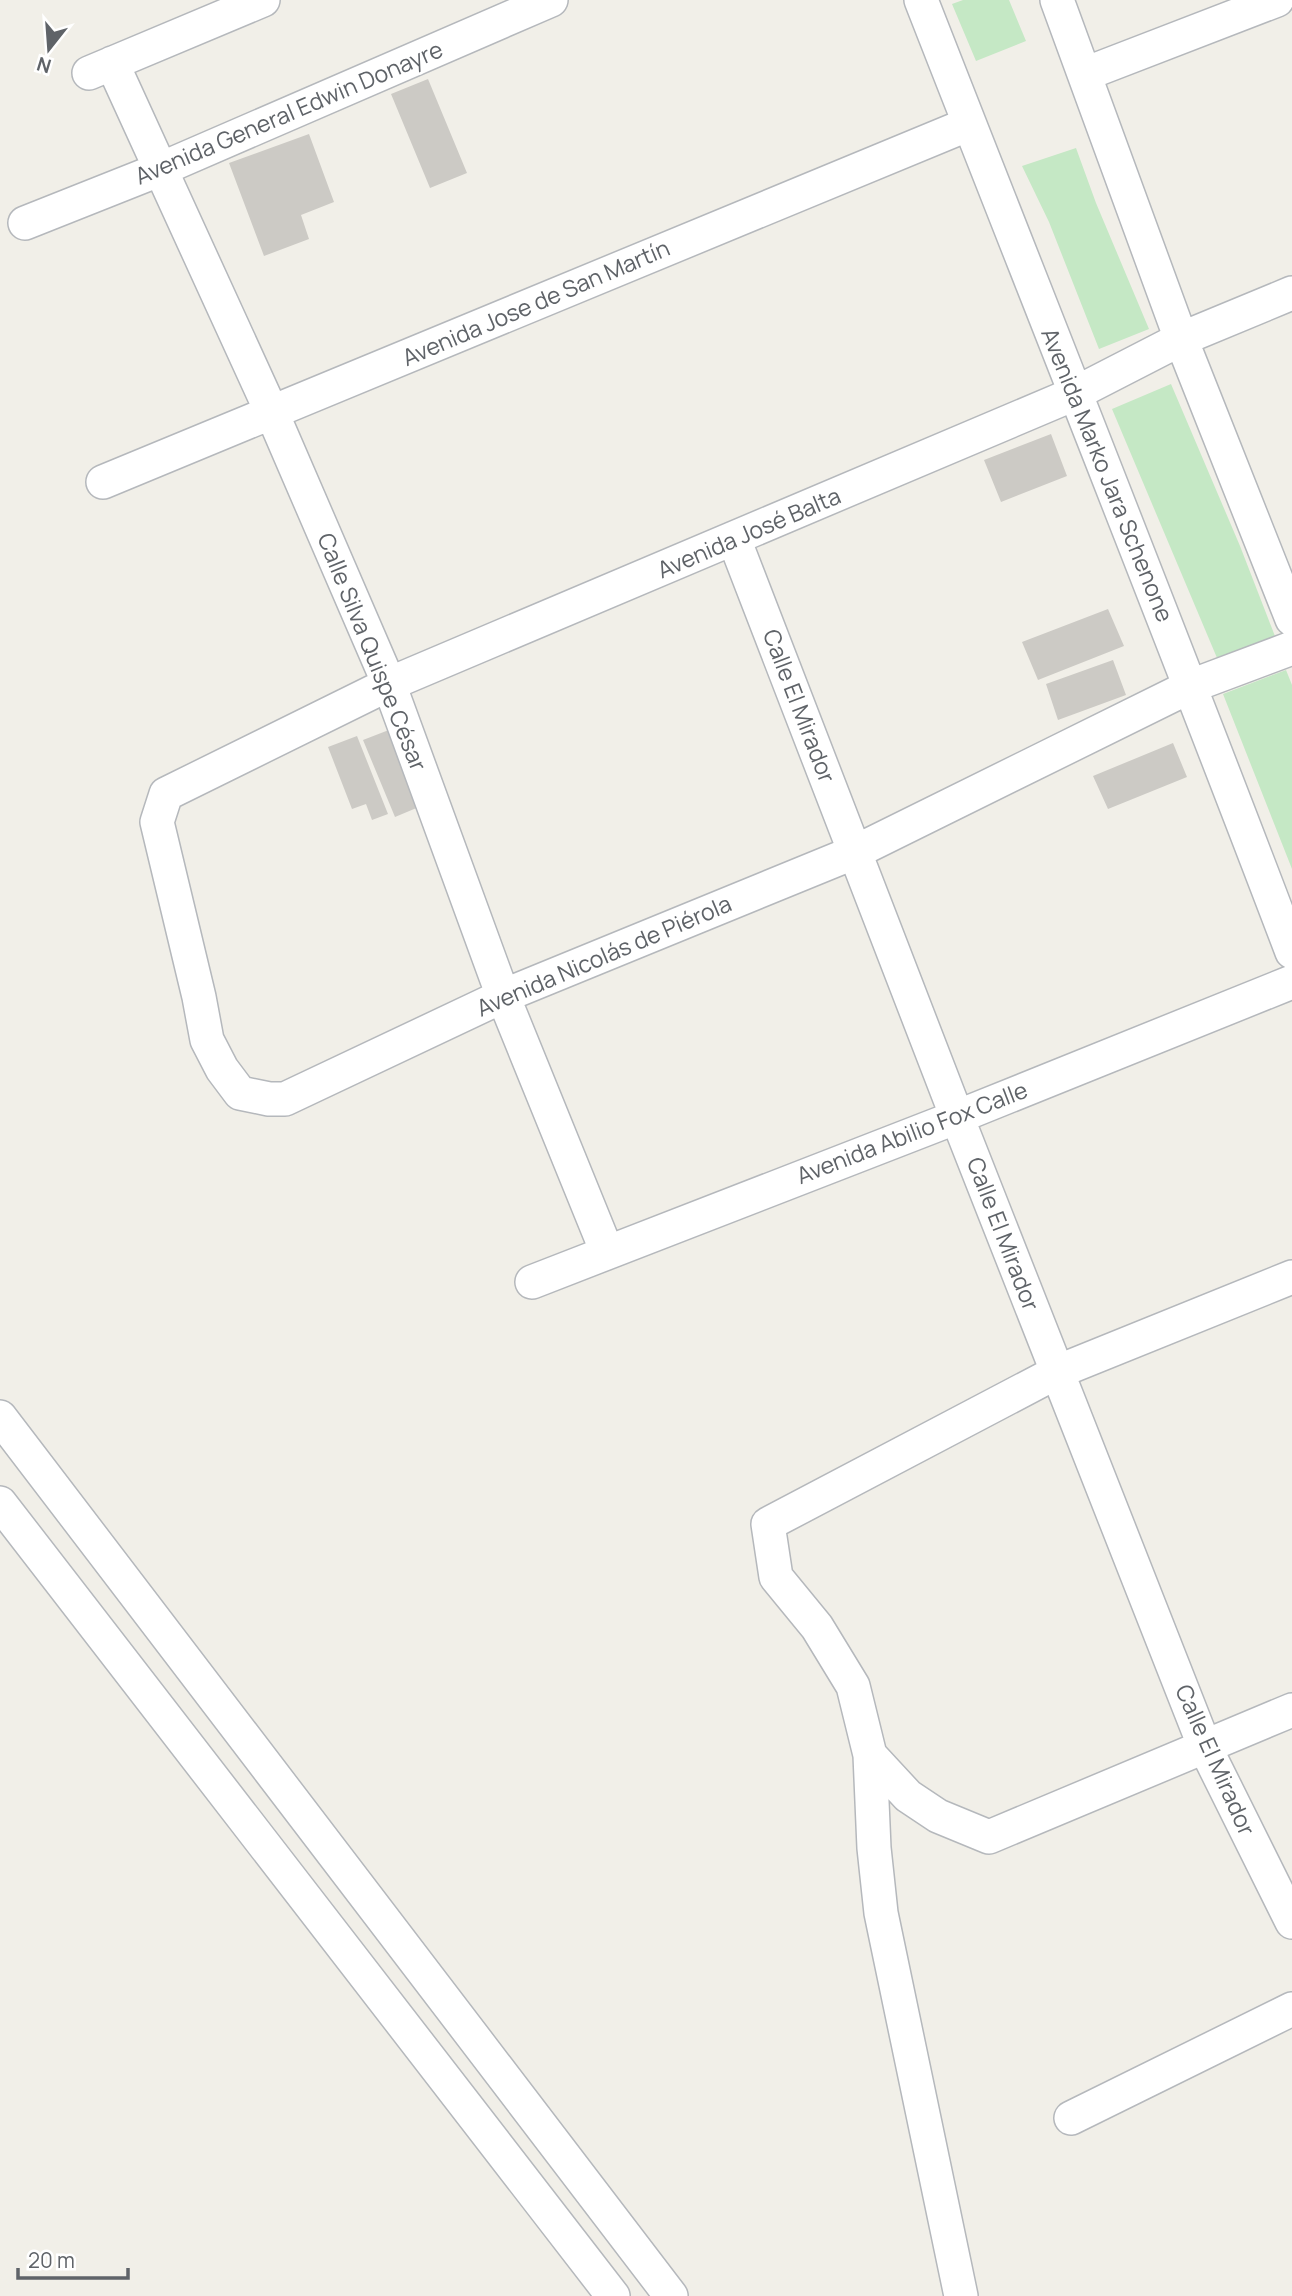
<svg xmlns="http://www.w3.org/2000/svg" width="1292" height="2296" viewBox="0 0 1292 2296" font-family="Manrope,sans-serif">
<rect width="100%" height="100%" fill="#f1efe8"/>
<!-- green -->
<path fill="#c5e8c5" d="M963,0H1009L1026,41L976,61L952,4Z
M1076,148L1096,203L1149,329L1099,349L1049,222L1022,166Z
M1171,384L1240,546L1278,644L1220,665L1112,409Z
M1286,670L1292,685V869L1223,694Z"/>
<!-- building -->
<path fill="#cccac5" d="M428,79L467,173L430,188L391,94Z
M309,134L334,202L301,215L309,239L264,256L229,163Z
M1051,434L1067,476L1001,502L984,460Z
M1108,609L1124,646L1038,680L1022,642Z
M1113,660L1126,695L1058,720L1046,684Z
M394,728L426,804L395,817L363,740Z
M357,736L388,814L372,820L366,804L352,809L328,747Z
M1173,743L1187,777L1108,809L1093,776Z"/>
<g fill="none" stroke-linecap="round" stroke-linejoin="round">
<!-- street casing -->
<g stroke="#b5b8bc" stroke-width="36">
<path id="street" d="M921,0C1045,317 1171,633 1292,952
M1057,0L1181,339L1292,619
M112,63L272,413L389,684L503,996L607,1252
M89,73L263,0
M1085,74L1277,0
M25,223L161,169L551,0
M1292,293L1181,339L1074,394L389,684L166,794L157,822L199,997L207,1040L222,1069L240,1093L269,1099H285L503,996L855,852L1191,686L1292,648
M103,482L969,124
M734,539L957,1117L1204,1745L1292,1922
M532,1282L957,1117L1292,982
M0,1417L671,2296
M0,1503L613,2296
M870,1755L908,1796L938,1816L989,1837L1292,1710
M1071,2118L1292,2009
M961,2296L881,1913L874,1848L870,1755L853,1686L817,1627L776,1577L768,1524L1057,1372L1292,1277"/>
</g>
<!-- street -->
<use href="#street" stroke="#fff" stroke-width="33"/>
</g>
<g text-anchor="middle" stroke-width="5" stroke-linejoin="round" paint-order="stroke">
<!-- street labels -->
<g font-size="23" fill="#5f6368" stroke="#fff">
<text transform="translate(289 113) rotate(-23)" y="8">Avenida General Edwin Donayre</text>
<text transform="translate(536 303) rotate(-23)" y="8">Avenida Jose de San Martín</text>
<text transform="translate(1107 475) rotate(68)" y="8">Avenida Marko Jara Schenone</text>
<text transform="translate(749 533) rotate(-23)" y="8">Avenida José Balta</text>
<text transform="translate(372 652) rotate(68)" y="8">Calle Silva Quispe César</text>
<text transform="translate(799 706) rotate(69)" y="8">Calle El Mirador</text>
<text transform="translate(604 956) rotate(-23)" y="8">Avenida Nicolás de Piérola</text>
<text transform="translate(912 1133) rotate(-21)" y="8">Avenida Abilio Fox Calle</text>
<text transform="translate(1003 1234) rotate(69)" y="8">Calle El Mirador</text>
<text transform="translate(1215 1760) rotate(66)" y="8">Calle El Mirador</text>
</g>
</g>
<!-- north arrow -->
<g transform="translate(49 49) rotate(197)" stroke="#ffffff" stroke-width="5" paint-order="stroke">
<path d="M0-5L12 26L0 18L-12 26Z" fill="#5f6368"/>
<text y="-10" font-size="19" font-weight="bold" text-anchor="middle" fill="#5f6368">N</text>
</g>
<!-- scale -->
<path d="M18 2268v10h110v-10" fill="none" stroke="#5f6368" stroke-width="3.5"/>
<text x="28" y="2268" font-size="21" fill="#5f6368" stroke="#ffffff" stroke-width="5" paint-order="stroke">20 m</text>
</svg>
